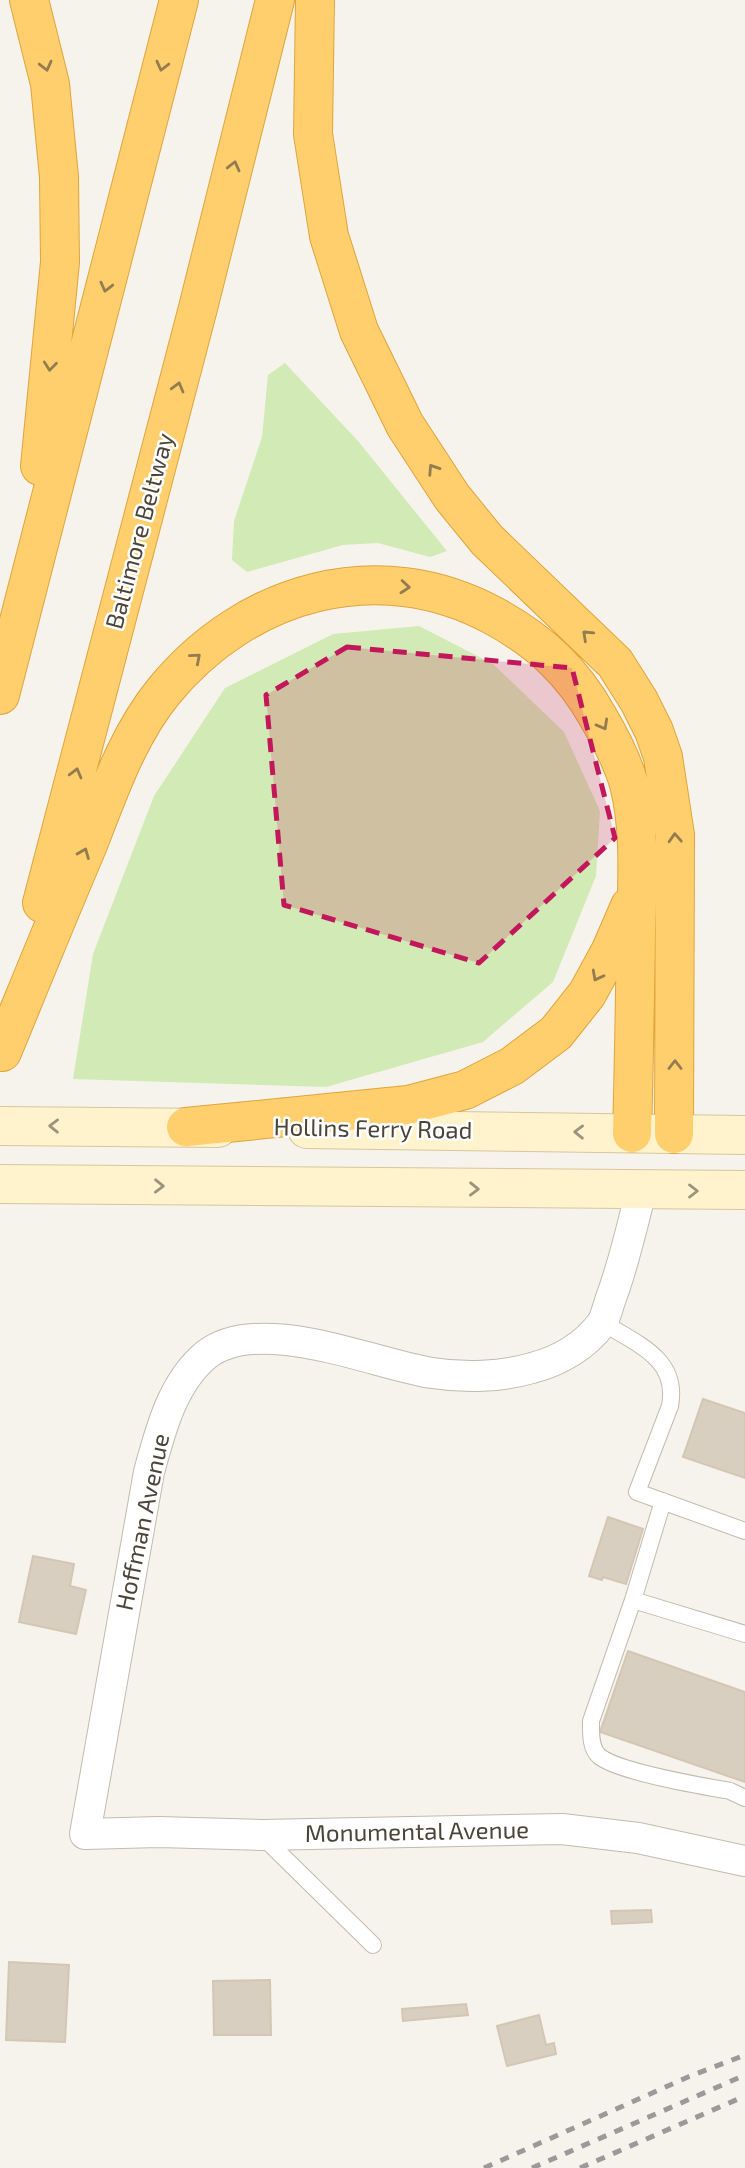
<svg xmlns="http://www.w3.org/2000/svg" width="745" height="2168" viewBox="0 0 745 2168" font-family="'Exo 2',sans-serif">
<rect width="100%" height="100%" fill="#f6f3ec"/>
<!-- green -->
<path fill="#d2eab5" d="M285,363L358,441L447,551L430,557L378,543L343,545L247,572L232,560L234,521L262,437L268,375Z
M419,626L493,664L564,732L600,811L596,876L553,982L483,1042L326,1087L73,1079L93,954L154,796L225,688L333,634Z"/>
<!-- building -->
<path fill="#d8cfc1" stroke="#d3c7b4" stroke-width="2" d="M703,1399L745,1413V1478L683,1457Z
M608,1517L643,1529L626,1584L603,1577L602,1580L589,1576Z
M33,1556L74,1564L70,1586L86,1590L76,1634L19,1622Z
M628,1651L745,1692V1782L600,1732Z
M651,1910L652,1922L612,1924L611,1911Z
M9,1962L69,1965L65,2042L6,2040Z
M270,1980L271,2035H214L213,1981Z
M466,2004L468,2015L403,2021L402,2009Z
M539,2015L546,2045L554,2043L556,2054L507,2066L497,2026Z"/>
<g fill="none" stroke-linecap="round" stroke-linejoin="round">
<!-- lane casing -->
<g stroke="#c2bbae" stroke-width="18">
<path id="lane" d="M602,1322C636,1344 679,1358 670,1406L637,1492L745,1531
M663,1501L633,1600L745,1634
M633,1600L591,1721C591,1732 590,1748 599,1756C618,1772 702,1786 730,1791L745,1798
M261,1835L373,1945"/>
</g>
<!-- street casing -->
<g stroke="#c2bbae" stroke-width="32">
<path id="street" d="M641,1191C632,1227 624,1263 611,1298C608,1306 606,1316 602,1323C585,1346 559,1361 532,1368C501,1377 464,1378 432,1373C374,1364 259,1313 206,1355C172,1383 160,1432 149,1472L85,1834L159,1832L261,1835L562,1829L638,1838L745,1861"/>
</g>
<!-- secondary casing -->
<g stroke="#d6c79b" stroke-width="40">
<path id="secondary" d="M0,1126L218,1128
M307,1129L745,1135
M0,1184L745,1190"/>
</g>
<!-- highway casing -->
<g stroke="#e0a43c" stroke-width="40">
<path id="highway" d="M29,0L50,84L59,177L60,262L40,466
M315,0L313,134L329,236L359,331L405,425L452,497L487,540L615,663L639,701L654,731L663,757L675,835L674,1134
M0,695L179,0
M42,903L198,308L275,0
M2,1052C30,984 58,915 87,847C108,794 127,736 164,691C246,591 378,553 494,616C540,641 573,672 598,717C611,739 622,760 629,784C641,832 637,882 636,931C635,998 634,1065 632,1133
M186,1127L408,1105L465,1090L512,1066L556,1033L587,994L611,950L630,906"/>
</g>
<!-- lane -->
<use href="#lane" stroke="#fff" stroke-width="16"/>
<!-- street -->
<use href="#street" stroke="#fff" stroke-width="30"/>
<!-- secondary -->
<use href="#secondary" stroke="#fff3cd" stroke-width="38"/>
<!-- highway -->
<use href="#highway" stroke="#ffcf6e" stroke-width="38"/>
<!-- rail -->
<path stroke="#9a9a9a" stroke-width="5" stroke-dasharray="9 9" stroke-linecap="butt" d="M484,2168L688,2077L745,2055
M532,2168L745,2075
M580,2168L745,2096"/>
</g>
<!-- one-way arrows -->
<defs><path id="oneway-chevron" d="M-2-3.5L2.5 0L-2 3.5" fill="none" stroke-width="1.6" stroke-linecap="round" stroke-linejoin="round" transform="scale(1.75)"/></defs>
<g stroke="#937c4e">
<use href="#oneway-chevron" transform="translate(46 66) rotate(76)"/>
<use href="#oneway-chevron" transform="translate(162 66) rotate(104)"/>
<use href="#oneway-chevron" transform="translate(234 166) rotate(-76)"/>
<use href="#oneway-chevron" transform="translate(106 287) rotate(104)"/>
<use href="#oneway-chevron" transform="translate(50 366) rotate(96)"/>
<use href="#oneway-chevron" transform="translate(178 387) rotate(-75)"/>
<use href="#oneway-chevron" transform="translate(433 469) rotate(-123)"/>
<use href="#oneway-chevron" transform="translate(405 587) rotate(5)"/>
<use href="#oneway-chevron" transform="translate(587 635) rotate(-137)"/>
<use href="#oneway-chevron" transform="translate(196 658) rotate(-41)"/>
<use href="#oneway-chevron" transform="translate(603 725) rotate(61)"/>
<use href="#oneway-chevron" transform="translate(76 773) rotate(-75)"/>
<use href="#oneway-chevron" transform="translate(675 838) rotate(-93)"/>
<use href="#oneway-chevron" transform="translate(84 853) rotate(-68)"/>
<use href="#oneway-chevron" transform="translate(597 976) rotate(118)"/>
<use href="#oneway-chevron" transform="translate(675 1065) rotate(-90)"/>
</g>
<g stroke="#9c937c">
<use href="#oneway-chevron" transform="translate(54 1126) rotate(-179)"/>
<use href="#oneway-chevron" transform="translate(579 1132) rotate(-179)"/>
<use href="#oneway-chevron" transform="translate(159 1186) rotate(1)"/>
<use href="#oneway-chevron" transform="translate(474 1189) rotate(1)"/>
<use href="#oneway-chevron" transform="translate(693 1191)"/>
</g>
<!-- marked area -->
<path fill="#c2185b" fill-opacity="0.2" stroke="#c2185b" stroke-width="5" stroke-dasharray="14 9" stroke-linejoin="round" d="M347,647L572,668L615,838L479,963L284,905L266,695Z"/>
<g text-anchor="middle" stroke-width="5" stroke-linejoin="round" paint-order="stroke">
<!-- street labels -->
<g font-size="24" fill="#4b4439" stroke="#fff">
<text transform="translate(140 531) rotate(-75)" y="8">Baltimore Beltway</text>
<text transform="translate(373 1129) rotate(1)" y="8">Hollins Ferry Road</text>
<text transform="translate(143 1522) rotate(-78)" y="8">Hoffman Avenue</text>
<text transform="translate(417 1832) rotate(-1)" y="8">Monumental Avenue</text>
</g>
</g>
</svg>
